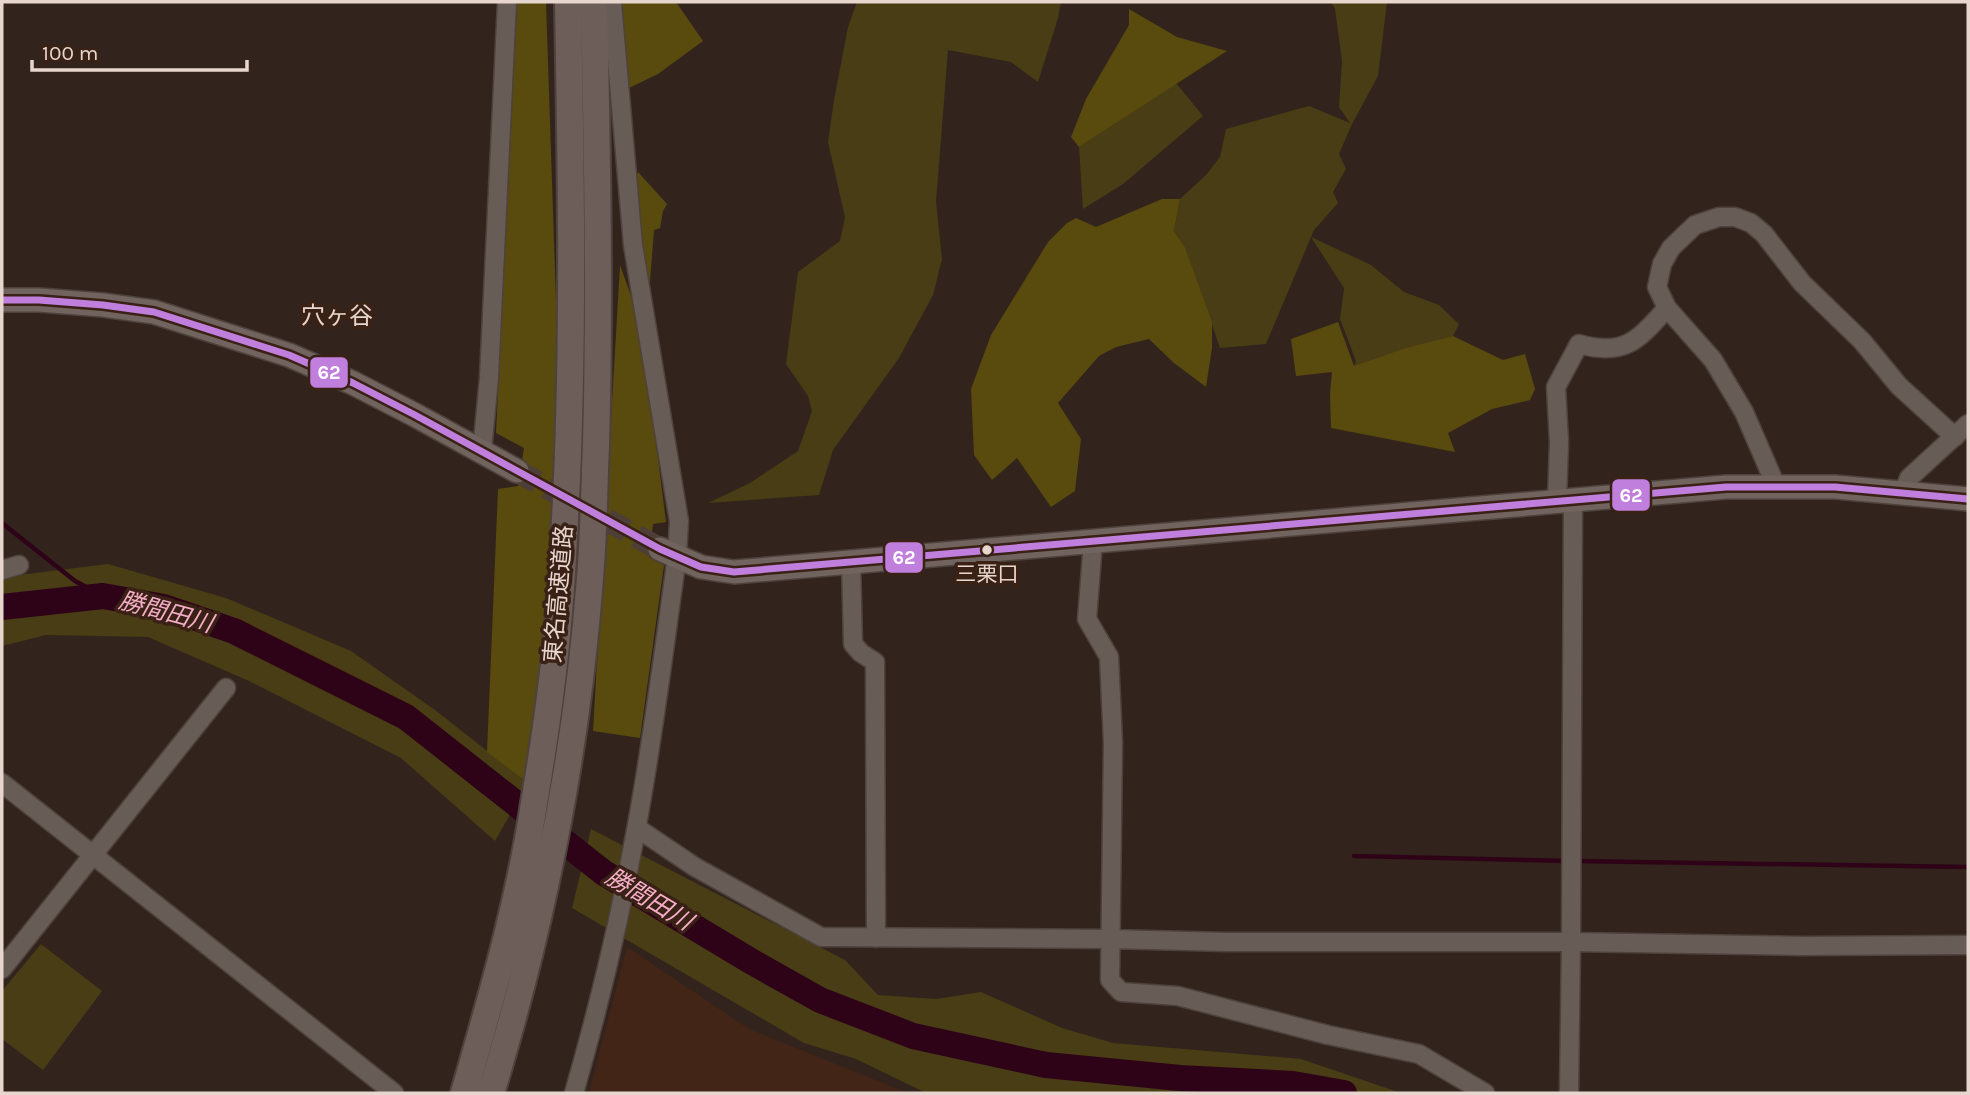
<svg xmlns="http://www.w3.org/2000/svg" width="1970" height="1095" viewBox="0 0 1970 1095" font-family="Karla,'Noto Sans JP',sans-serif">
<rect width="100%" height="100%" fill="#32241d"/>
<!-- built -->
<path fill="#422517" d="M627,947L749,1029L908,1093H589Z"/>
<!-- green -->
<path fill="#483d14" d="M857,2H1061L1058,18L1038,82L1011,62L948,50L936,202L942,259L933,295L899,358L833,450L819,495L708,503L750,483L798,451L812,411L808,396L786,364L798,272L840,241L845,217L828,142L834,100L848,27Z
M1331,2H1387L1378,76L1352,124L1339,154L1346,169L1333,192L1338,203L1314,230L1311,237L1371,265L1404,292L1439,305L1459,324L1453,336L1354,367L1356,361L1340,319L1344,288L1311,237L1266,344L1220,348L1185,247L1174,231L1180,199L1206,175L1220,157L1226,129L1309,106L1350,123L1339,107L1342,61L1335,9Z
M1176,83L1203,116L1123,184L1083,209L1079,147Z
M108,564L226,598L351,651L435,710L528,783L495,841L401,758L249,681L148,637L46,635L2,646V579L11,576Z
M591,829L845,960L878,995L936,999L981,992L1062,1028L1113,1043L1301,1059L1401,1093H930L924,1092L856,1059L804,1043L572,908Z
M41,944L102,991L43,1070L2,1039V991Z"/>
<!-- forest -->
<path fill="#594a0e" d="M517,2H546L557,331L552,564L528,783L487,752L498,489L518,486L524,448L496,433Z
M618,2H676L703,41L658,74L629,88Z
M1129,9L1177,37L1227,51L1079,147L1071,137L1086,99L1129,25Z
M638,172L667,204L663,211L660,228L654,230L649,294C641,261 627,204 638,172Z
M1162,199H1180L1174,231L1185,247L1212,322V348L1206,387L1174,363L1149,339L1116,347L1099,356L1058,403L1081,439L1075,491L1051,507L1017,458L992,480L974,455L971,389L991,335L1048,242L1067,223L1076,218L1096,227Z
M620,265L641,324L666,522L653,524L649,557L664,565L640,738L593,731Z
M1338,322L1354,366L1406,348L1453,336L1503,360L1525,354L1535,389L1530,400L1492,409L1448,433L1455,452L1331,428L1330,393L1332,372L1296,376L1291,339Z"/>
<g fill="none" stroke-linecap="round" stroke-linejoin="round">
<!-- stream -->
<path stroke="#2e0318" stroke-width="4.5" d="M2,523L75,581L103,596
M1354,856L1567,861
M1575,861L1968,867"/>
<!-- river -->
<path stroke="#2e0318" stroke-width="26" d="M2,607L103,596L164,607L234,631L406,717L604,873L754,963L820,1000L913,1036L1046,1065L1180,1078L1293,1084L1344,1093"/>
<!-- major-tunnel -->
<path stroke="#4d3f38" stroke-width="23" stroke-dasharray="23 11" stroke-linecap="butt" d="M517,471L660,549"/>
<!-- minor casing -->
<g stroke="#4e423d" stroke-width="21">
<path id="minor" d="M482,451L489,378L507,2
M1776,486L1744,412L1713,360L1667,308L1657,287L1662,264L1671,248L1695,225L1719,217H1735L1751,223L1764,234L1802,283L1862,341L1899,386L1955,437
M1903,493L1909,478L1968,424
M1557,501L1559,442L1556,387L1579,344C1625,357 1638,340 1667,308
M1093,542L1087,619L1109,657L1113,743L1110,980L1121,992L1178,996L1328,1035L1419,1054L1485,1093
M851,561L853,644L861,653L875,662L876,938
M2,570L19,565
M2,783L394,1093
M637,828L695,867L821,937L1110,939L1226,942H1571L1802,946L1968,945
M2,969L226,688
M574,1093C599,1006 620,919 636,830C653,740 664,648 677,557L679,521L633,245L612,2
M1569,1093L1571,942L1573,499"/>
</g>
<!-- major casing -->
<g stroke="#4e423d" stroke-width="26">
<path id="major" d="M2,300H39L103,305L154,312L289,355L353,383L415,415L517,471
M660,549L701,567L734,572L1726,487H1835L1968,499"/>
</g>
<!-- highway casing -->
<g stroke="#4e423d" stroke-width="30">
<path id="highway" d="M464,1093C492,996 520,898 535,797C546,732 555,666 560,600C563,567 564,533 566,500C574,334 571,168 568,2
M491,1093C542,926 577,752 590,578C594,533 594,489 596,445C600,297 597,149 594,2"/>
</g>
<!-- minor -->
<use href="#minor" stroke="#685c57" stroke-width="18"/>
<!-- major -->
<use href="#major" stroke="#71635e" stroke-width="23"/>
<!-- highway -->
<use href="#highway" stroke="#6e5e59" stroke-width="26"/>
<!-- bus-1 casing -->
<g stroke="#3a2115" stroke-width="12">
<path id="bus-1" d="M2,300H39L103,305L154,312L289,355L353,383L415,415L660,549L701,567L734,572L1726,487H1835L1968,499"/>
</g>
<!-- bus-1 -->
<use href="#bus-1" stroke="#c07fdc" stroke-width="7"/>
</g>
<!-- markers -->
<circle fill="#e7d6ce" stroke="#3a2115" stroke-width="2.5" cx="987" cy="550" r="6"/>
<g text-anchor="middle" stroke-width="7" stroke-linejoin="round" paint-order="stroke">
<!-- bus labels -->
<g font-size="21" fill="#e7d6ce" stroke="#3a2115">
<text x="987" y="581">三栗口</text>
</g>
<!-- street labels -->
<g font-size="23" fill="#e7d6ce" stroke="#3a2115">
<text transform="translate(558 594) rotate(-85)" y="8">東名高速道路</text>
</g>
<!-- neighbourhood labels -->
<g font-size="24" fill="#e7d6ce" stroke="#3a2115">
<text x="337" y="324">穴ヶ谷</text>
</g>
<!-- water labels -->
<g font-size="24" font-style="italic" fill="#f5adc8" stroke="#3a2115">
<text transform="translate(166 612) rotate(15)" y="8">勝間田川</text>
<text transform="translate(649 899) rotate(31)" y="8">勝間田川</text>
</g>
</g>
<g stroke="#3a2115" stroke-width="2.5">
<rect x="309" y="356" width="40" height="33" rx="7" fill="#c07fdc"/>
<rect x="1611" y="478" width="40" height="34" rx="7" fill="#c07fdc"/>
<rect x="884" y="541" width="40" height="33" rx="7" fill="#c07fdc"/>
</g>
<g font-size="19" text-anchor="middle" font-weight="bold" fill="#fff">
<text x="329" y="379">62</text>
<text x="1631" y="502">62</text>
<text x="904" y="564">62</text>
</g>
<!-- border -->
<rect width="1970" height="1095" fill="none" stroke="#e7d6ce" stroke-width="7"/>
<!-- scale -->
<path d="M32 60v10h215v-10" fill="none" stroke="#e7d6ce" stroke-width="3.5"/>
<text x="42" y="60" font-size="21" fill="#e7d6ce" stroke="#3a2115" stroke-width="5" paint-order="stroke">100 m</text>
</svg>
